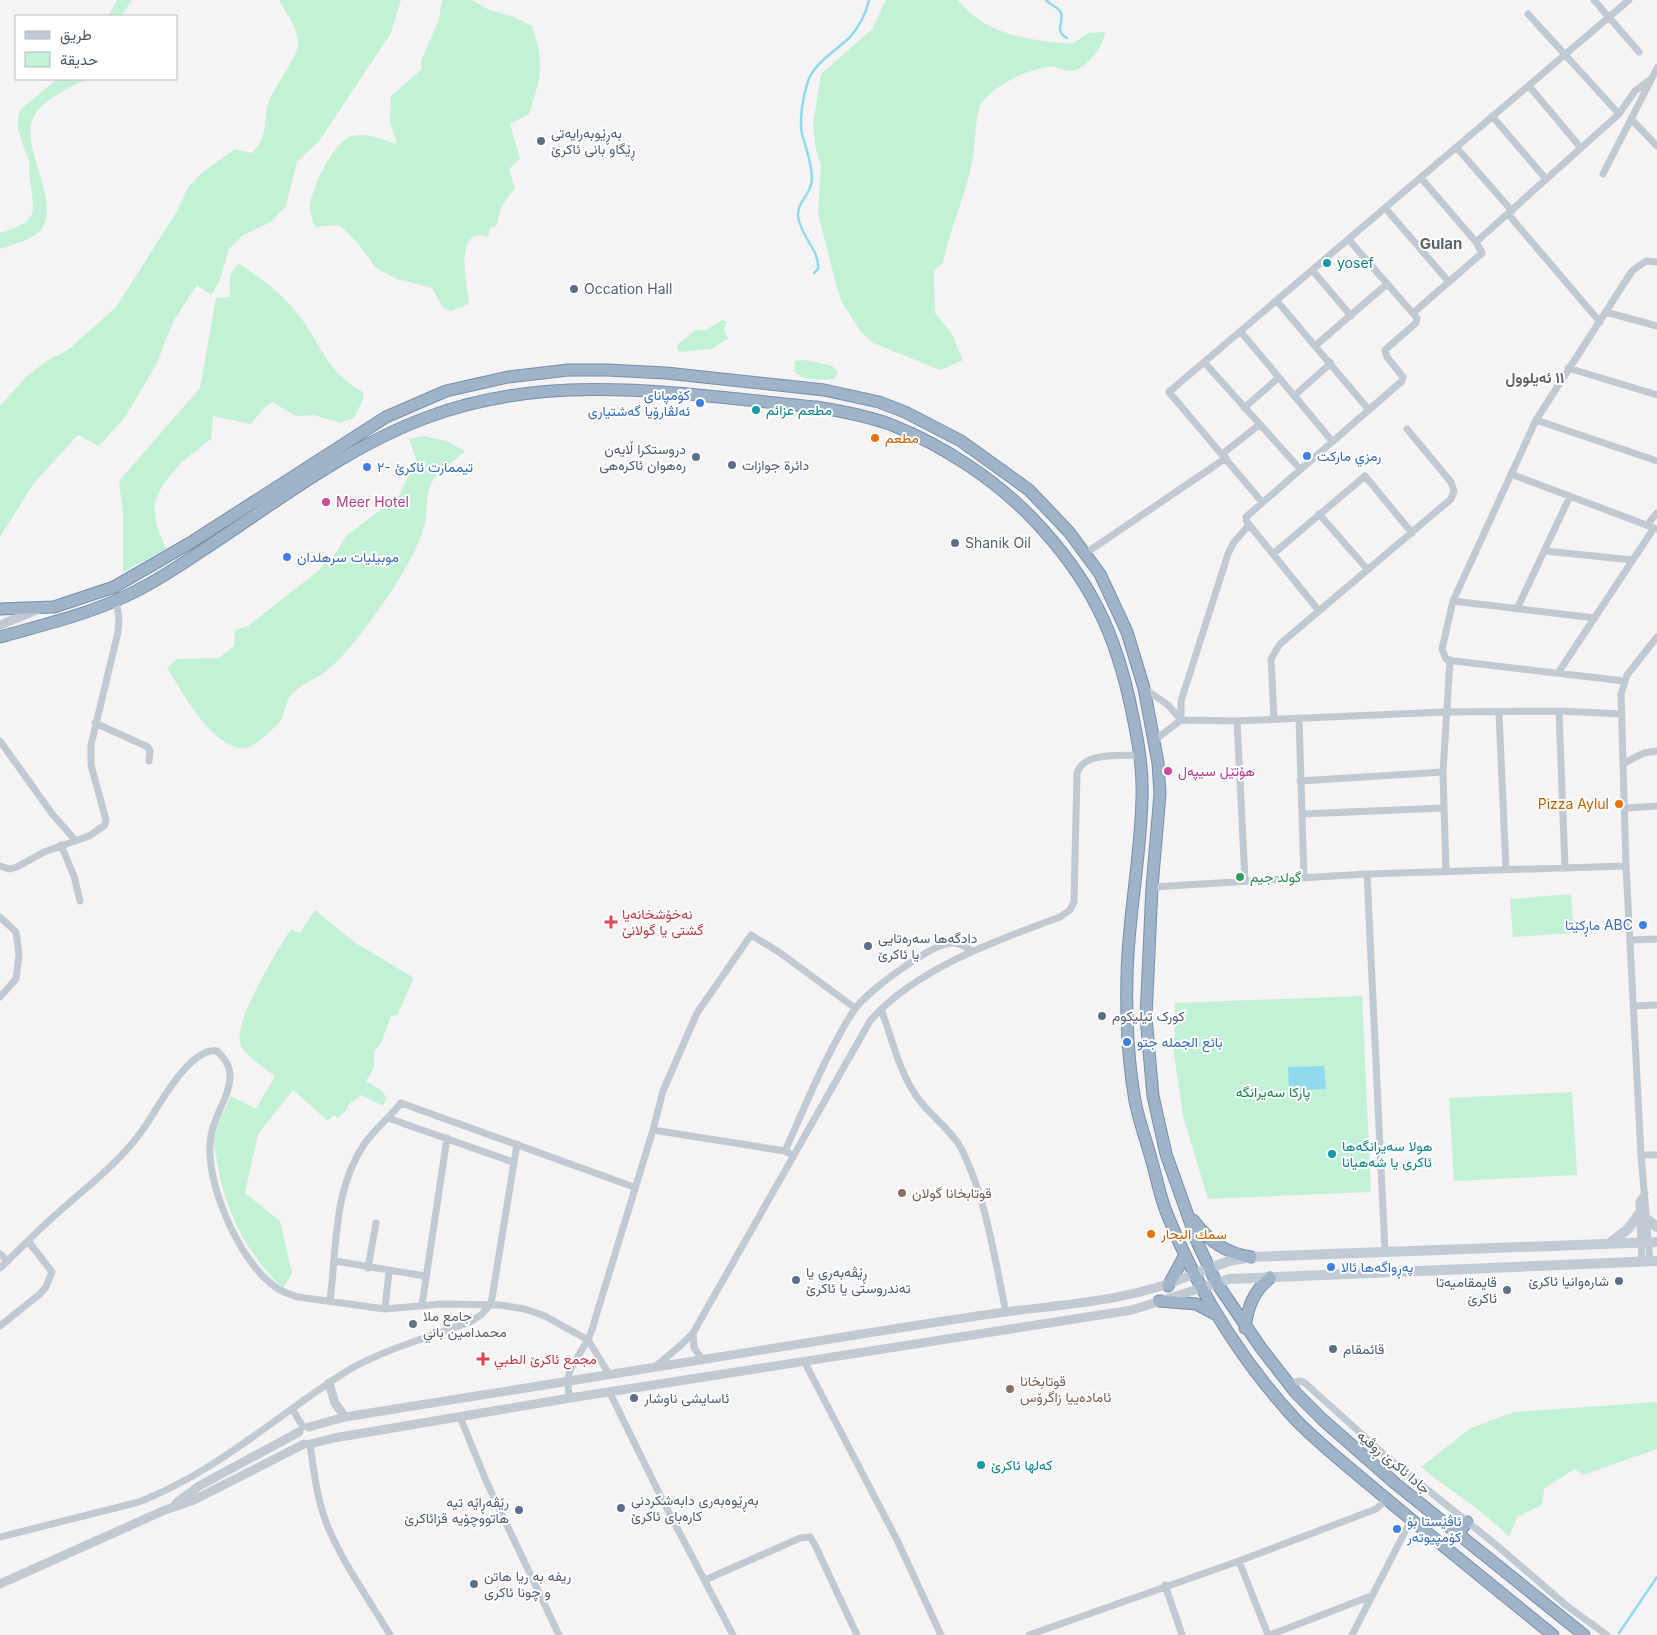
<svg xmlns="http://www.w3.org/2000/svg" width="1657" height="1635" viewBox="0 0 1657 1635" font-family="Inter,Vazirmatn,sans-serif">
<rect width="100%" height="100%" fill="#f5f3f3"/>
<!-- green -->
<path fill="#c3f1d5" d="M117,0H132L121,16H108Z
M279,0H401L391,33L320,140L297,162L286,206L271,222L243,235L229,249L219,282L211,295L197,285L173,322L156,365L125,417L99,446L78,435L34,483L0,537V406L26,377L48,360L68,350L116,307L176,213L189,186L204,171L235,149L252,153C272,131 261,119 270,99C275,87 298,55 298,45C298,27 287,15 279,0Z
M442,0H472L489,10L511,16L532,26C545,64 541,77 529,114L510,124L520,159L509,169L515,188C504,201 499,209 497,225L490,228L488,237C485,236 479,235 476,236C456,242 468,288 469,304L451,311L443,308L432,288L397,279L376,268L357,242L339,225L315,227C313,221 310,214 310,208C310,190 335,140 352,136C369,132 382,140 397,144L390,122L391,96L422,69L421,61L439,19Z
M886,0H958C986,36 1030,40 1072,44L1089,33L1105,32C1104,46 1085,72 1069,71C1062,71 1055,65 1047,67C1029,70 1006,80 992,92C988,95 982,102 980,106C974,125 976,145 972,163C965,197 950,229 943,263L934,270L935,313L952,334L963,360L940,370L873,343L861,332L843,304L837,288L818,213L821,165L816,151L813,125L821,74L872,29Z
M57,79H88C72,86 51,96 39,109C9,139 72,209 35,235C25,241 11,245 0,249V233C36,221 36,218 30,181C28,174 31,164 28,158C22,141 14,128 20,110Z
M240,264C263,280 283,294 300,317C325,349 323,369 363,392V399L354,418L340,423L314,415L296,416L272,402L264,408L251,424L213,416L211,439L182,462L163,484L154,504L157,526L166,549L123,572V513L119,481L200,388L216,298L230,297C230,284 227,271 240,264Z
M723,320L727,322L724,329L728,338L712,349L680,352L677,348L678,344L696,330H706Z
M806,360L832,366L838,372L834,379C822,380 802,381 794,371L795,361Z
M423,436L447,441L465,451C456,460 440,470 432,482C426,491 427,511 425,523C421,540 412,556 404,571C388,598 347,658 321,675C311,681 302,684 293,693C283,702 287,716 277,725C268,733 255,748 243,748C211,747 182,691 167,668L177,659L219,658L234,646L235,630L248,626L317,572L338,550L346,536L399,496L416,459L409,439Z
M1571,894L1574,933L1513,937L1510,899Z
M315,910L354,942L414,978L397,1015L391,1016L381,1043L374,1052V1068L366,1081L381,1090L387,1098L383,1106L361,1095L347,1106L348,1108L338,1118L334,1115L328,1121L293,1090L258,1134L245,1193L280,1221L292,1273L283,1288C247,1255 224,1209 217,1161C216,1154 213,1145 214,1138C217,1124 225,1110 231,1096L256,1109L275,1076C265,1068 250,1059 242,1048C228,1028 279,948 291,929L300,933Z
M1362,996L1371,1192L1208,1199L1183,1116L1174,1054L1175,1003Z
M1572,1092L1577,1175L1454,1181L1449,1098Z
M1657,1402V1449L1583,1475L1574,1469L1544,1489L1542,1505L1517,1517L1509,1537C1483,1510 1450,1491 1421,1467L1471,1428L1514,1412Z"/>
<!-- water -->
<path fill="#90daee" d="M1324,1066L1326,1089L1289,1091L1288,1067Z"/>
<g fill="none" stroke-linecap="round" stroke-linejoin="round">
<!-- stream -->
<path stroke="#90daee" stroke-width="2.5" d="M1046,0C1050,5 1059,7 1061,13C1064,23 1054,31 1067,38
M814,273L818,269C820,250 800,236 798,216C797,201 812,194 812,179C812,163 806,149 802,134C799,119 803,96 808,81C815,62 836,51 850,37C859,27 866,13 869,0
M1619,1633L1657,1577"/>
<!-- trunk casing -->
<g stroke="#7690ad" stroke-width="13">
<path id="trunk" d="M0,609L54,607L114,587L190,543L386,417L446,391L508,377L568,370H607L666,373L824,390L879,402L905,412L961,441L1029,490L1069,532L1100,574L1127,632L1144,688L1158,763L1160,794L1152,887L1146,1017L1153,1096L1166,1154L1198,1244L1216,1282L1261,1348L1296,1393L1323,1420L1396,1484L1584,1635
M0,637C42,625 86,615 126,596C154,583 182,564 209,546C279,500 349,446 428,417C552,370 688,395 816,407C841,411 868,416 892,425C944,446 996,480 1034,520C1090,579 1116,633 1132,712C1138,741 1143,768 1142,797C1141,857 1128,917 1127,976C1126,1017 1128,1061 1135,1101C1139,1122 1147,1142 1152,1162C1157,1179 1160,1197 1167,1214C1197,1289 1240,1359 1295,1419C1322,1447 1354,1471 1383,1496C1439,1543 1496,1589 1553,1635
M1193,1220C1209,1241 1225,1253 1251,1257
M1168,1286L1185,1255
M1159,1301L1196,1304L1215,1314
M1245,1328C1248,1306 1253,1292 1270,1278
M1458,1534L1467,1522"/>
</g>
<!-- minor -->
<path stroke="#c1cad2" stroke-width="7" d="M1594,0L1639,52
M1529,86L1581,148
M1619,114L1635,91L1651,79
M1492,116L1546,179
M1631,119L1657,146
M1457,148L1512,211
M1603,174L1657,68
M1386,209L1449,282
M1508,214L1600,322
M1476,242L1619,114L1528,14
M1313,271L1351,316
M1277,301L1369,410
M1606,312L1657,326
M1413,313L1482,253L1476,242L1421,178
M1241,332L1332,441
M1315,346L1387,284
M1204,362L1300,469
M1568,368L1657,395
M1294,396L1331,363
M1244,408L1278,378
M1536,420L1657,461
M1222,454L1259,425
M1511,474L1657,529
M1262,502L1169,392L1629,0
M1319,514L1368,570
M1647,525L1657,513
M1545,551L1633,560
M1086,553L1226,458
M1273,554L1365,476L1412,533
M1453,601L1595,618
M1517,609L1570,496
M1319,611L1247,522L1246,517L1402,381L1403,377L1387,357L1385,350L1416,323L1417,318L1349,240
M1558,673L1654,528
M1624,681L1454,661L1446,659L1442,649L1453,601L1536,420L1632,271L1646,261L1657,262
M1144,688L1168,705L1181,720
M1559,711L1565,868
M1499,713L1506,869
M1299,718L1304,878
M1274,719L1271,659L1280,644L1451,499L1454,491L1451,482L1407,429
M1181,720V701L1228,554L1234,542L1249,525
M1237,721L1245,880
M95,723L148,747L150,751L149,761
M1155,740L1181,720L1237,721L1445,712L1559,711L1622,714
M0,741L53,815L76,841
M1624,763L1644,753L1657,751
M1300,781L1443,772
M1626,808L1657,806
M1302,814L1444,808
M61,845L74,876L80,901
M0,866L10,869L17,867L44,852L89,836L105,825L106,820L91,765V745L118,632L119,617L116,600
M1446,872L1443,772L1450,660
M1367,874L1385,1252
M1152,887L1367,874L1626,866
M0,917L16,932L19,955L16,979L0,997
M1631,940L1657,939
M1634,1006L1657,1005
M881,1009C892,1038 899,1072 917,1097C930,1116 952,1130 962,1150C987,1201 994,1257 1006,1312
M388,1118L513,1162
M653,1130L663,1091L697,1013L751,935L779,952L855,1008
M785,1151C806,1104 826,1054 854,1010C865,993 931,944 951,943C959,942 966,947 972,951
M1641,1155H1657
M0,1254L8,1261
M335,1261L425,1276
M1650,1261L1641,1155L1626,866L1621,694L1627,675L1657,637
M1642,1262L1639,1202L1645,1193
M0,1268C18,1251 34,1234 52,1218C84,1189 119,1164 144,1128C158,1108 189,1047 217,1051C224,1058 229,1064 230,1074C231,1095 214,1115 211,1136C203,1179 239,1261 274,1286C281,1292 289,1294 298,1297L385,1309L442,1304L500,1305L525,1309L545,1316L588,1340L609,1374
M368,1268L376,1223
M330,1300C337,1247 333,1189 365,1143C375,1129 390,1117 401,1103L634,1187
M422,1305L447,1138
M385,1309L389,1271
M0,1326L40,1294L46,1287L52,1272L28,1241
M693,1333L694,1348L703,1360
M804,1361L898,1542L941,1635
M656,1366L681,1345L693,1333L870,1021C915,969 997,940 1060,917L1070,910L1074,902L1077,773C1084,751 1121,756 1141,755
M1289,1384L1300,1381L1305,1383L1387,1457L1495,1544L1567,1606L1607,1635
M610,1393L662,1499L733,1635
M570,1398C563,1368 576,1363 588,1339C592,1332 594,1324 596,1316L653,1130L785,1151L793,1155
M293,1410L303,1427
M460,1417L487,1483L559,1635
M310,1444C314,1472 317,1501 328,1527C344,1565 369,1599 390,1635
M0,1537L139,1502C218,1471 276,1416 347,1371C382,1350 432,1336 470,1322L481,1315L491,1304L517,1144
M1239,1561L1268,1635
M705,1580L800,1538L810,1537L815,1545L857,1635
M1165,1585L1182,1635
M1029,1635L1239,1561L1376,1509L1387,1499
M1270,1635L1371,1596
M1352,1635L1411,1520"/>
<!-- tertiary -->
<path stroke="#c1cad2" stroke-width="9" d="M0,625L39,609
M329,1383L335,1403L345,1417
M309,1427L345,1417C528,1389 710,1357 893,1329C933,1323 973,1316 1013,1311C1079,1303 1132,1300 1194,1274
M310,1444L334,1438L570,1398L1132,1310L1201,1288
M176,1503L199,1486L299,1432
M0,1584L165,1510L194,1500L304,1444"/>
<!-- secondary -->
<path stroke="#c1cbd6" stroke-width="10" d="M1648,1220L1657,1227
M1610,1243L1628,1229L1639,1214
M1194,1274L1229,1261L1251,1257L1657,1242
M1201,1288L1229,1279L1657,1261"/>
<!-- trunk -->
<use href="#trunk" stroke="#9fb4c9" stroke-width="11"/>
</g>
<!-- markers -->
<g fill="#5c6f8a" stroke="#fff" stroke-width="2">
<circle cx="541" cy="141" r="5"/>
<circle cx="574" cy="289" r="5"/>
<circle cx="696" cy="457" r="5"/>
<circle cx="732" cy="465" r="5"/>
<circle cx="955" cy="543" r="5"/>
<circle cx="868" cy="946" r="5"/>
<circle cx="1102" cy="1016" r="5"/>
<circle cx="796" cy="1280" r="5"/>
<circle cx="1619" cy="1281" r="5"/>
<circle cx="1507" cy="1290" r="5"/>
<circle cx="1333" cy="1349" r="5"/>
<circle cx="634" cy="1398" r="5"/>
<circle cx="621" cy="1508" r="5"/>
<circle cx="519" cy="1510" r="5"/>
<circle cx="474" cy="1584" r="5"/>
</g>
<g fill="#0f9aa8" stroke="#fff" stroke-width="2">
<circle cx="1327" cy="263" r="5"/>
<circle cx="756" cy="410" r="5"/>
<circle cx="1332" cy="1154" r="5"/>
<circle cx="981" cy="1465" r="5"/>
</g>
<g fill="#3f7fe0" stroke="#fff" stroke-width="2">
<circle cx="700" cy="403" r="5"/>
<circle cx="1307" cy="456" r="5"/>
<circle cx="367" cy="467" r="5"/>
<circle cx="287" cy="557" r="5"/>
<circle cx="1643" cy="925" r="5"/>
<circle cx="1127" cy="1042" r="5"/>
<circle cx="1331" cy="1267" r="5"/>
<circle cx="1397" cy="1529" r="5"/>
</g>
<g fill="#e8710a" stroke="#fff" stroke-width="2">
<circle cx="875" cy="438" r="5"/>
<circle cx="1619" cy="804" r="5"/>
<circle cx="1151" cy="1234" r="5"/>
</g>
<g fill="#d1479c" stroke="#fff" stroke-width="2">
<circle cx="326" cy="502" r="5"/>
<circle cx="1168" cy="771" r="5"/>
</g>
<circle fill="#2e9e5b" stroke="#fff" stroke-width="2" cx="1240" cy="877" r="5"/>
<g fill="#e0444e" stroke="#fff" stroke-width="2">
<path d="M608.5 914.5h5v5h5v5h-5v5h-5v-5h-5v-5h5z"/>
<path d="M480.5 1351.5h5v5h5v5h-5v5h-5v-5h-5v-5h5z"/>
</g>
<g fill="#8d6e63" stroke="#fff" stroke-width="2">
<circle cx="902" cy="1193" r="5"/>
<circle cx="1010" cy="1389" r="5"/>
</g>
<circle fill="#6b7280" stroke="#fff" stroke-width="2" cx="413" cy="1324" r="5"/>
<g text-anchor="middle" stroke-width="4" stroke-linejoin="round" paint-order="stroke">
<!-- service labels -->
<g font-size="14" fill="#4e5e75" stroke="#fff" text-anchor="start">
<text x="551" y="138">بەڕێوبەرایەتی<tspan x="551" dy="16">ڕێگاو بانی ئاکرێ</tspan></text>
<text x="584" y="294">Occation Hall</text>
<text x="686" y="454" text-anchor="end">دروستكرا ڵایەن<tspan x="686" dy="16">رەهوان ئاكرەهی</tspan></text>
<text x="742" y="470">دائرة جوازات</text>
<text x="965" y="548">Shanik Oil</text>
<text x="878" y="943">دادگەها سەرەتایی<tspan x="878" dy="16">یا ئاکرێ</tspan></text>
<text x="1112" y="1021">کورک تيليكوم</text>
<text x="806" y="1277">ڕێڤەبەری یا<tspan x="806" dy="16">تەندروستی یا ئاکرێ</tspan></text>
<text x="1609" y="1286" text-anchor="end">شارەوانیا ئاکرێ</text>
<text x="1497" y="1287" text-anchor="end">قایمقامیەتا<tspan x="1497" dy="16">ئاکرێ</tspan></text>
<text x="1343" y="1354">قائمقام</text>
<text x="644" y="1403">ئاسايشى ناوشار</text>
<text x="631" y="1505">بەڕێوەبەری دابەشکردنی<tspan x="631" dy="16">کارەبای ئاکرێ</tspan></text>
<text x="509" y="1507" text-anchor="end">رێڤەڕاێە تیە<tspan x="509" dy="16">هاتووچۆیە قزائاکرێ</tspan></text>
<text x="484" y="1581">ريفه به ريا هاتن<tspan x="484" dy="16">و چونا ئاكرى</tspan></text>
</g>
<!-- culture labels -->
<g font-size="14" fill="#0d838f" stroke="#fff" text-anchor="start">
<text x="1337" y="268">yosef</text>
<text x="766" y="415">مطعم عزائم</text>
<text x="1342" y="1151">هولا سەیرانگەها<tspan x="1342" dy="16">ئاکری یا شەهیانا</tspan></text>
<text x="991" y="1470">کەلها ئاکرێ</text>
</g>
<!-- shop labels -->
<g font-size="14" fill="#366cbe" stroke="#fff" text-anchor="start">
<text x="690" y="400" text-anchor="end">کۆمپانای<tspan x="690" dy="16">ئەلڤارۆیا گەشتیاری</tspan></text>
<text x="1317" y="461">رمزي ماركت</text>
<text x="377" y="472">تيممارت ئاكرئ -٢</text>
<text x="297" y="562">موبيليات سرهلدان</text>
<text x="1633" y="930" text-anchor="end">ماڕکێتا ABC</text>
<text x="1137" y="1047">بائع الجملە جتو</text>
<text x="1341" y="1272">پەڕواگەها ئالا</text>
<text x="1407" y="1526">ئاڤێستا بۆ<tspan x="1407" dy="16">کۆمپیوتەر</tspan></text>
</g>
<!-- food labels -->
<g font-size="14" fill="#c56008" stroke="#fff" text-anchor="start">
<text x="885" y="443">مطعم</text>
<text x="1609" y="809" text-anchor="end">Pizza Aylul</text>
<text x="1161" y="1239">سمك البحار</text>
</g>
<!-- hotel labels -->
<g font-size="14" fill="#b23c85" stroke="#fff" text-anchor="start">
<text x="336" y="507">Meer Hotel</text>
<text x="1178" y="776">ھۆتێل سیپەل</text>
</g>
<!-- leisure labels -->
<g font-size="14" fill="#27864d" stroke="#fff" text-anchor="start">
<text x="1250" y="882">گولد جیم</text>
</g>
<!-- health labels -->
<g font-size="14" fill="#be3a42" stroke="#fff" text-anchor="start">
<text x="622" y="919">نەخۆشخانەیا<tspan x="622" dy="16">گشتی یا گولانێ</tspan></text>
<text x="494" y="1364">مجمع ئاکرێ الطبي</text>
</g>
<!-- park labels -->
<g font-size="14" fill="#17864f" stroke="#fff">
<text x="1273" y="1097">پارکا سەیرانگه</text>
</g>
<!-- education labels -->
<g font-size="14" fill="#785e54" stroke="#fff" text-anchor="start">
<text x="912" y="1198">قوتابخانا گولان</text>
<text x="1020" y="1386">قوتابخانا<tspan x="1020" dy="16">ئامادەییا زاگرۆس</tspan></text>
</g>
<!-- worship labels -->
<g font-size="14" fill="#5b616d" stroke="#fff" text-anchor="start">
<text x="423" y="1321">جامع ملا<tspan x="423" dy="16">محمدامين باني</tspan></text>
</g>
<!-- street labels -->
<g font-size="14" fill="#4a5661" stroke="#fff">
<text transform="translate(1394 1462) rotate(40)" y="5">جادا ئاکرێ ڕوڤیە</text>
</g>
<!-- neighbourhood labels -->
<g font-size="15" font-weight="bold" fill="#5f6368" stroke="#fff">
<text x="1441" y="249">Gulan</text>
<text x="1535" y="383">١١ ئەیلوول</text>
</g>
</g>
<!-- legend -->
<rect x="15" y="15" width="162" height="65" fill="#ffffff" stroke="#b7bbc0"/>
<rect x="25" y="31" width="25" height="8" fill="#c1cbd6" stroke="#b7bbc0"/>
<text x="60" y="40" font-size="15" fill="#4a5661">طريق</text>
<rect x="25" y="52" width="25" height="15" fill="#c3f1d5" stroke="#b7bbc0"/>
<text x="60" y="65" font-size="15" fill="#4a5661">حديقة</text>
</svg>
